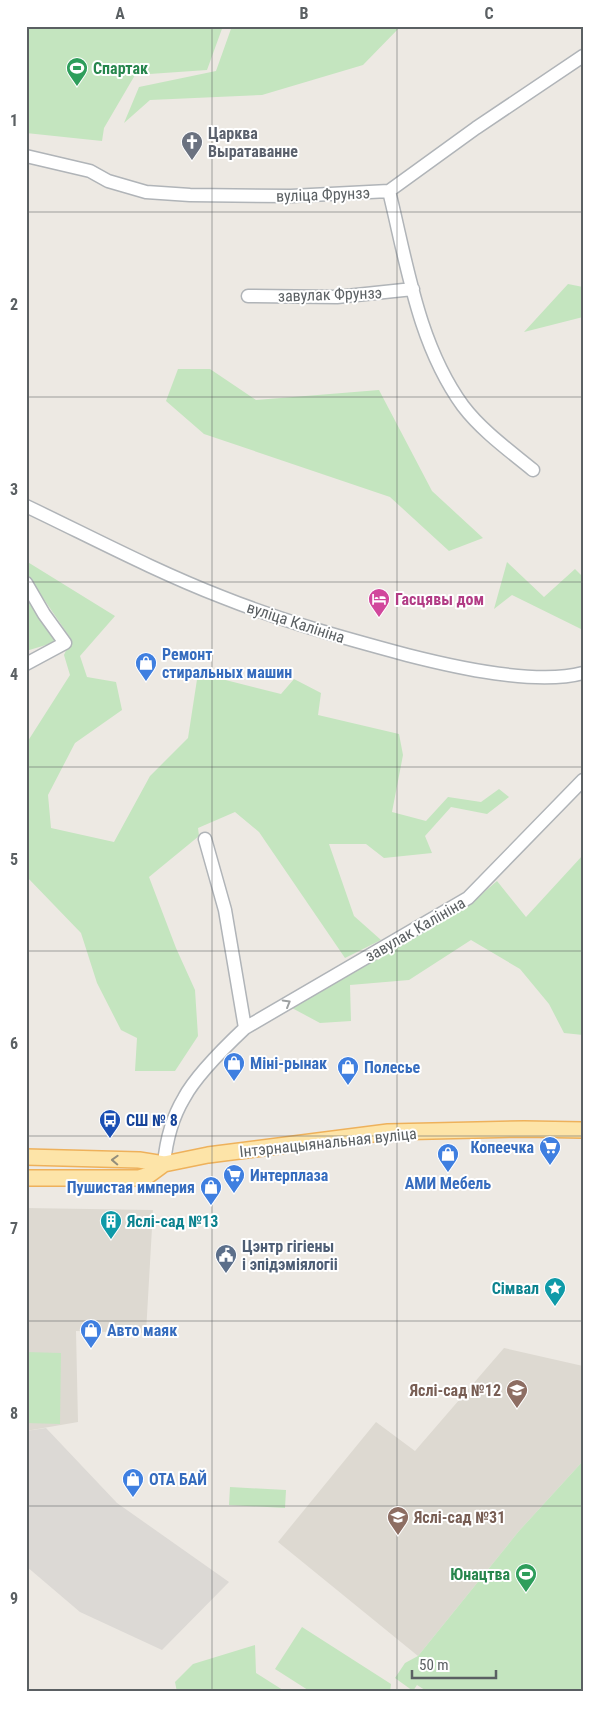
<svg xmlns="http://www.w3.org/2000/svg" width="609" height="1718" viewBox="0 0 609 1718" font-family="'Roboto Condensed',sans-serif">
<rect width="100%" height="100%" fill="#ede9e3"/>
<!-- industrial -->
<path fill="#dcd9d5" d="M46,1428L117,1503L229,1582L162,1650L80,1612L26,1566V1431Z"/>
<!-- education -->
<path fill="#ddd9d1" d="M26,1208L153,1210L146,1333L76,1331L78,1422L26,1431Z
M504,1348L583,1366V1461L519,1531L418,1656L278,1542L376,1422L415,1451Z"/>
<!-- green -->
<path fill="#c4e5bf" d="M26,26H223L207,70L135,75L104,128L102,141L26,133Z
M232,26H400V27L363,65L262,95L150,100L124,123L139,87L216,71Z
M568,284L583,287V317L524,332Z
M178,369H210L256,400L379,390L432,491L483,538L449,551L390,497L204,434L166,401Z
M26,561L115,616L80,656L87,677L116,682L122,710L75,743L48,795L51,828L114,842L150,776L188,738L198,673L281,694L294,679L321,693L318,715L399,734L403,755L392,812L426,821L448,797L481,802L499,789L509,797L487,814L451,807L425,836L432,853L384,858L366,844H329L354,916L381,940L345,958L259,832L235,812L198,828L199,836L149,877L176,948L195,990L198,1036L175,1071H135L137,1038L121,1030L97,983L81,933L26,876V744L70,675L64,655L71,639L26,573Z
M507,562L544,597L575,569L583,577V630L512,595L494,609Z
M26,594L56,642L26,651Z
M583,855V1035L564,1033L549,1004L520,969L471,940L409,980L350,985L351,1021L320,1023L292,1008L469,905L497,881L526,917Z
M26,1352L61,1353L60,1424L26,1423Z
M583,1461V1692H428L417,1685L413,1691L395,1678L405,1663L418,1656L519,1531Z
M230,1487L286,1490L285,1508L229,1505Z
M302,1627L391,1684L390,1692H311L275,1669Z
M255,1645L256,1673L286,1692H177L175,1682L193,1664Z"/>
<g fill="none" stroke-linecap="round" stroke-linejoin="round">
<!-- minor casing -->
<g stroke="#b0b4b8" stroke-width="15">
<path id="minor" d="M26,156L90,171L108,181L146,192L190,195L291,196L389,191L476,128L583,56
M389,191C407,264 418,344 463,406C482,431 510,451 533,470
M248,296L337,297L413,289
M26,506C91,537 155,571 222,597C282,621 344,638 407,655C454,667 536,686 583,673
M26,583L44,614L65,643L26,664
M205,839L225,910L245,1028
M164,1164C166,1142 172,1118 184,1098C195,1077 227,1045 245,1028L468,898L583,780"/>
</g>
<!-- major casing -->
<g stroke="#eeb15b" stroke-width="18">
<path id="major" d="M26,1157L139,1160L164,1164L208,1155L388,1132L524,1129L583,1130
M26,1178H139L149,1175L164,1164"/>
</g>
<!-- minor -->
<use href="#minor" stroke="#fff" stroke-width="12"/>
<!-- major -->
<use href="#major" stroke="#fde4a8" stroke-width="15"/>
</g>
<!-- one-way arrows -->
<defs><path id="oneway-chevron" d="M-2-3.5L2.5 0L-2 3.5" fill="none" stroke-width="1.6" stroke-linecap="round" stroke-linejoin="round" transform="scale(1.25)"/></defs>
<use stroke="#9da0a1" href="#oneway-chevron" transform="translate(287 1003) rotate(-30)"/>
<use stroke="#948e7b" href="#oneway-chevron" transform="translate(115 1160) rotate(-178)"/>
<!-- grid -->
<path fill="none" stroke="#5b6063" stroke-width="1" stroke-opacity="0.55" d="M212,26V1692M397,26V1692M26,212H583M26,397H583M26,582H583M26,767H583M26,951H583M26,1136H583M26,1321H583M26,1506H583"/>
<!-- icons -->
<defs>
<g id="stadium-pin" transform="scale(1.125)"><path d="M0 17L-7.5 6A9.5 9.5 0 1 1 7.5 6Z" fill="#2e9e5b" stroke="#fff"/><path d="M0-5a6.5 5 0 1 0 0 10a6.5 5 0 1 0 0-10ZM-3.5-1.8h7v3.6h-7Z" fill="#fff"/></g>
<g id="church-pin" transform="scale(1.125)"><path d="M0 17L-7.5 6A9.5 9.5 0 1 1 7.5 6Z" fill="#6b7280" stroke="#fff"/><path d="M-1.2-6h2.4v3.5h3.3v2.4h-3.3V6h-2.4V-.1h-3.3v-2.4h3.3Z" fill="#fff"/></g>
<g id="hotel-pin" transform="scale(1.125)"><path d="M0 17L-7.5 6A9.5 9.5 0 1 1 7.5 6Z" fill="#d1479c" stroke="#fff"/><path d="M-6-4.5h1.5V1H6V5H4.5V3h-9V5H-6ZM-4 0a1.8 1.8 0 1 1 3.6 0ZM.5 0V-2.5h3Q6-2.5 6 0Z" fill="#fff"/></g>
<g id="shop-pin" transform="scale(1.125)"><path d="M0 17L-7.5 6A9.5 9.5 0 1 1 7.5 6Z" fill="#3f7fe0" stroke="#fff"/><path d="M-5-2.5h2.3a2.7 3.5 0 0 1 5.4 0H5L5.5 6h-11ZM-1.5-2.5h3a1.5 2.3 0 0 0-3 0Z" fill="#fff"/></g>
<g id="bus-pin" transform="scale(1.125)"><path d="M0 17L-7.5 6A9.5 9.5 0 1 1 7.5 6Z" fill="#1a4fb4" stroke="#fff"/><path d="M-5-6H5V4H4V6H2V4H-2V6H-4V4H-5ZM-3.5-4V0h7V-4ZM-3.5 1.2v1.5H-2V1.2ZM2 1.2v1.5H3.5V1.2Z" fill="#fff"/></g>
<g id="supermarket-pin" transform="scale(1.125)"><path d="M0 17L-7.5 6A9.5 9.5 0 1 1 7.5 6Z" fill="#3f7fe0" stroke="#fff"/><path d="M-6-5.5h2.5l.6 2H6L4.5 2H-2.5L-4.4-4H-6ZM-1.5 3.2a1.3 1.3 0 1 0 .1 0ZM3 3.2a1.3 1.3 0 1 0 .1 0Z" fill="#fff"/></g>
<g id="building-pin" transform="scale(1.125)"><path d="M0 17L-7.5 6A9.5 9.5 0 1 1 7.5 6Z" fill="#0f9aa8" stroke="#fff"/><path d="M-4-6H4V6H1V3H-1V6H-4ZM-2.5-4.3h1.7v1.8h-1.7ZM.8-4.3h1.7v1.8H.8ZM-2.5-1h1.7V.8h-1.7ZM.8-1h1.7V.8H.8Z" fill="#fff"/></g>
<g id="civic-pin" transform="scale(1.125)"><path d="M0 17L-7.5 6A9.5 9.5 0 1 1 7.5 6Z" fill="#5c6f8a" stroke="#fff"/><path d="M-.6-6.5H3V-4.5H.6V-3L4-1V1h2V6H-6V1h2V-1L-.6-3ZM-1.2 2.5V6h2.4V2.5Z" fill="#fff"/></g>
<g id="sight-pin" transform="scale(1.125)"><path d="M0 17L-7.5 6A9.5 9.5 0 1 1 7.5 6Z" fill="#0f9aa8" stroke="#fff"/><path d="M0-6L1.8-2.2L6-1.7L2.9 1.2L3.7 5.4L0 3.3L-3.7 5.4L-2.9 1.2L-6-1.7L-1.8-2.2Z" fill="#fff"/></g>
<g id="school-pin" transform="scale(1.125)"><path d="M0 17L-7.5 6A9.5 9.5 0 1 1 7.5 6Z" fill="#8d6e63" stroke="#fff"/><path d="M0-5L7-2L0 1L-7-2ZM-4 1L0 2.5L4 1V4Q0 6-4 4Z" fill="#fff"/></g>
</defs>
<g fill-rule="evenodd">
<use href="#stadium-pin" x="77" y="68"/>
<use href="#church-pin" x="192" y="142"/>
<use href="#hotel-pin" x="379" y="599"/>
<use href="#shop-pin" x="146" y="663"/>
<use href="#shop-pin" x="234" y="1063"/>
<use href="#shop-pin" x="348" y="1067"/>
<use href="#bus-pin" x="110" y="1120"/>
<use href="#supermarket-pin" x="550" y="1147"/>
<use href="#shop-pin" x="448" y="1154"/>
<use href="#supermarket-pin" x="234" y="1175"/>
<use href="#shop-pin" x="211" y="1187"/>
<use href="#building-pin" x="111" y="1221"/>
<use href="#civic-pin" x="226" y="1255"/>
<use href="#sight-pin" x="555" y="1288"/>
<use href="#shop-pin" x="91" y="1330"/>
<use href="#school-pin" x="517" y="1390"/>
<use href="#shop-pin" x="133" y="1479"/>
<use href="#school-pin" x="398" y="1517"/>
<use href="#stadium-pin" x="526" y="1574"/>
</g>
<g text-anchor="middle" stroke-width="4" stroke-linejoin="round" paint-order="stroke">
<!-- leisure labels -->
<g font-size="16" font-weight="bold" fill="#27864d" stroke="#fff" text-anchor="start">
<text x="93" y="74">Спартак</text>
<text x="510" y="1580" text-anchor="end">Юнацтва</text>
</g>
<!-- worship labels -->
<g font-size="16" font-weight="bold" fill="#5b616d" stroke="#fff" text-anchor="start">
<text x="208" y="139">Царква<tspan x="208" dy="18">Выратаванне</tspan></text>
</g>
<!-- street labels -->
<g font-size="16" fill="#5b6063" stroke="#fff">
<text transform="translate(323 194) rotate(-2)" y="6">вуліца Фрунзэ</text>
<text transform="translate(330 294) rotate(-2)" y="6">завулак Фрунзэ</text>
<text transform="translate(296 622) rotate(18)" y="6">вуліца Калініна</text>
<text transform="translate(415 929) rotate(-30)" y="6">завулак Калініна</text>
<text transform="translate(328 1142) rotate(-6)" y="6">Інтэрнацыянальная вуліца</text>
</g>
<!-- hotel labels -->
<g font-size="16" font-weight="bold" fill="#b23c85" stroke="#fff" text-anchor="start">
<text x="395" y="605">Гасцявы дом</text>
</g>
<!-- shop labels -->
<g font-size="16" font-weight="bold" fill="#366cbe" stroke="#fff" text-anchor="start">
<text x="162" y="660">Ремонт<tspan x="162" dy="18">стиральных машин</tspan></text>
<text x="250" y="1069">Міні-рынак</text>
<text x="364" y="1073">Полесье</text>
<text x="534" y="1153" text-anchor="end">Копеечка</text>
<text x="250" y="1181">Интерплаза</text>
<text x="448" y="1189" text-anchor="middle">АМИ Мебель</text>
<text x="195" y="1193" text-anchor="end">Пушистая империя</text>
<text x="107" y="1336">Авто маяк</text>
<text x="149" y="1485">ОТА БАЙ</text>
</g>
<!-- transit labels -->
<g font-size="16" font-weight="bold" fill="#164399" stroke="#fff" text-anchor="start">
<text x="126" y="1126">СШ № 8</text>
</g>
<!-- culture labels -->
<g font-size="16" font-weight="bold" fill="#0d838f" stroke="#fff" text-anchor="start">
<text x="127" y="1227">Яслі-сад №13</text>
<text x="539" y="1294" text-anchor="end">Сімвал</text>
</g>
<!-- service labels -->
<g font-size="16" font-weight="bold" fill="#4e5e75" stroke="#fff" text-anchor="start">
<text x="242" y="1252">Цэнтр гігіены<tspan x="242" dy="18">і эпідэміялогіі</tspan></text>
</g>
<!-- education labels -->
<g font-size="16" font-weight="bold" fill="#785e54" stroke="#fff" text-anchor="end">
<text x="501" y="1396">Яслі-сад №12</text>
<text x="414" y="1523" text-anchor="start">Яслі-сад №31</text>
</g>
</g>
<!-- border -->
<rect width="609" height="1718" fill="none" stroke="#ffffff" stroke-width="55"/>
<!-- scale -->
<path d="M412 1670v8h84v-8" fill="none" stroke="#5b6063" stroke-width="2.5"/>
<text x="419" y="1670" font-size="15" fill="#5b6063" stroke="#ffffff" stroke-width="4" paint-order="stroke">50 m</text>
<rect x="28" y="28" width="554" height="1662" fill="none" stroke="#5b6063" stroke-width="2"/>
<g font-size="16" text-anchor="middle" font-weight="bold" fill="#5b6063">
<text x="120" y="19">A</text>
<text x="304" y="19">B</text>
<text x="489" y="19">C</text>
<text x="14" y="126">1</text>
<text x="14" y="310">2</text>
<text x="14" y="495">3</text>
<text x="14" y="680">4</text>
<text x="14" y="865">5</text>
<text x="14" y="1049">6</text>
<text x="14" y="1234">7</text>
<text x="14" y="1419">8</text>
<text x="14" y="1604">9</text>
</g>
</svg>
